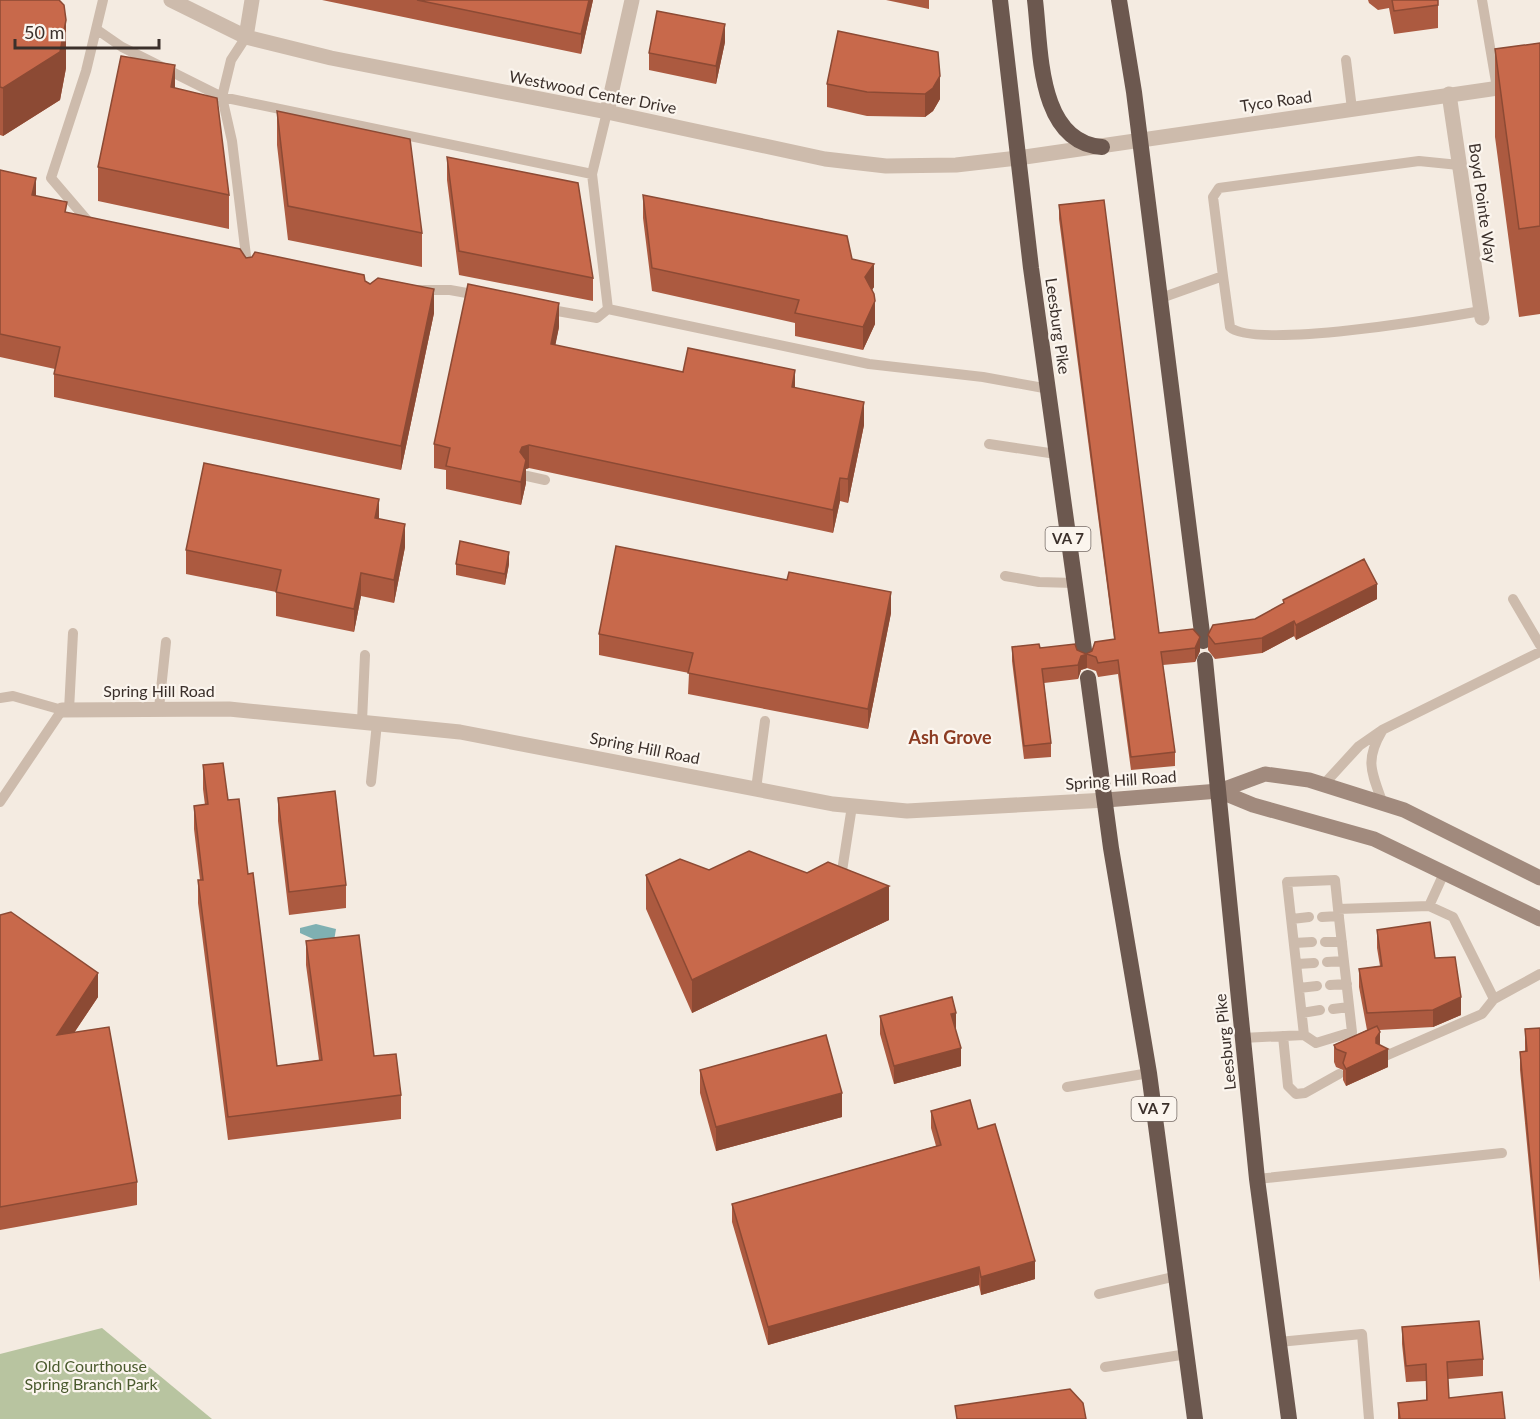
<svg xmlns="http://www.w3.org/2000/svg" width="1540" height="1419" viewBox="0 0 1540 1419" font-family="Lato,sans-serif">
<rect width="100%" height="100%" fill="#f4ebe1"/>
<!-- green -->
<path fill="#b8c4a0" d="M102,1328L212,1419H0V1354Z"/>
<!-- water -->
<path fill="#7fb0b2" d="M316,924L336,929L334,941L322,943L300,933V928Z"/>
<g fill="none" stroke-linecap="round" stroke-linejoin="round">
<!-- service -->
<path stroke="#cdbbac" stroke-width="10" d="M1482,0L1497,88
M96,29L122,47L222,97L592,174
M246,37L231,60L222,97L232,141L248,272
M1346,60L1352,109
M607,112L592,174L608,309
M93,227L51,178L86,71L103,0
M1223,276L1230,327C1254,350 1442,318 1481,311
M419,290H450L478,295
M1161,298L1223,276L1213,197L1219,188L1419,161L1459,165
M546,309L597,318L608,309
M608,309L869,364L983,377L1049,389
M989,444L1056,454
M527,476L545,480
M1005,576L1039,582L1074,583
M1513,599L1540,645
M0,698L13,696L62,710L0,802
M159,708L166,642
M69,710L73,633
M362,721L365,655
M1382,731C1365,760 1371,771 1382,801
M371,782L377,723
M1325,783L1359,746L1382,730L1540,652
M756,789L765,721
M842,871L852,806
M1429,906L1445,871
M1322,917L1339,916
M1292,919L1309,917
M1325,942H1342
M1294,943L1312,942
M1327,962L1344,961
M1297,964L1314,963
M1330,985L1347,984
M1299,988L1317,986
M1333,1009L1349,1007
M1302,1013L1320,1010
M1304,1035L1316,1043L1352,1032L1338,909
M1283,1036L1288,1086L1296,1094L1305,1093L1339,1074
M1242,1038L1304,1035L1287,882L1335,880L1338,909L1429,906L1453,917L1494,999L1540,974
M1383,1057L1482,1014L1494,999
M1067,1087L1149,1073
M1257,1179L1502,1153
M1099,1294L1177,1276
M1279,1342L1362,1334L1369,1419
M1105,1367L1187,1354"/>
<!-- minor -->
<path stroke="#cdbbac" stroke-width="15" d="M171,0L246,37L331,58L607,112L825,159L886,166L956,165L1018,158
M246,37L252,0
M1449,94L1482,318
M607,112L632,0
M62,710L229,709L460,732L833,804L907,811L1106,800"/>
<!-- tertiary -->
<path stroke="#cdbbac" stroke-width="15" d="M1018,158L1540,82"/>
<!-- secondary -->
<path stroke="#a18a7d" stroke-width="15" d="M1219,791L1253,805L1374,839L1540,919
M1106,800L1219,791L1265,774L1309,780L1404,810L1540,878"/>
<!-- trunk -->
<path stroke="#6c584f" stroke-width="16" d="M1000,0L1031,268L1085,657
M1035,0C1041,48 1037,142 1102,147
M1119,0L1134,92L1203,641
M1205,660L1257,1179L1289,1419
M1088,678L1111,848L1149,1073L1195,1419"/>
</g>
<!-- wall -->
<path fill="#ac5a40" d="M0,0L66,68L60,100L3,136L0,135Z
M322,0H593L581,54Z
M886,0H929V9Z
M1368,0H1438V28L1394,34L1389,8L1378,10L1369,3Z
M838,31L940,99L933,111L925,117L867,116L827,107V84Z
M725,42L716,84L649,70V53Z
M1540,43V314L1519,317L1495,137V49Z
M175,88L229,195V229L98,201V167Z
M277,111L422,233V267L288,240L277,145Z
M447,157L593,278V301L459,275L447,180Z
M0,170L36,196L67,213L246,258L365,281L370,284L434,313L401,470L54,397V374L55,369L0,357Z
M643,195L852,259L874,287L872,290L875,324L863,350L795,336V323L652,291L643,218Z
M1059,205L1159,633L1193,629L1200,651L1195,662L1163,665L1175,752V766L1131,770L1118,674L1098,677L1096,671L1087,668L1081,670L1078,679L1044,683L1051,743V757L1024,759L1012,661V647L1077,650L1086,654L1114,639L1059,219Z
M559,327L555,345L683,372L795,387L864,425L848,503L840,501L833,533L529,468L526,469V483L521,505L446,489V470L434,468V444Z
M379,519L405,547L394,603L361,596L354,632L276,616V592L186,574V550Z
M456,564H509L505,585L456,575Z
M1377,599L1296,640L1294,636L1262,653L1215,659L1208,650V635L1255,619L1283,604V600Z
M891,613L868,729L688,694L689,673L599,655V634Z
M203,765L228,800L248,874L277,1066L319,1060L306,965V941L374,1056L401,1095V1119L228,1140L198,903V880H200L194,829V806L205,805L203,789Z
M278,798L346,885V908L289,915L278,821Z
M709,870L889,920L692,1013L646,909V875Z
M0,915L98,997L74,1033L137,1182V1205L0,1230Z
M1377,930L1435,958L1461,1015L1433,1027L1379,1030L1380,1045L1388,1067L1346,1086L1343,1080V1070L1336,1067L1334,1062V1045L1367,1030L1359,987V969L1380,966L1377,948Z
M880,1016L956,1031L961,1066L894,1084L880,1034Z
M1540,1028V1282L1520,1070V1052L1525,1051V1029Z
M700,1070L842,1117L716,1151L700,1093Z
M931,1111L978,1129L1035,1279L981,1295L979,1285L768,1345L732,1222V1204L936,1146L931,1128Z
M1402,1327L1483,1359V1376L1448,1379L1449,1398L1505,1419H1398V1403L1426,1400V1381L1406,1382L1402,1344Z"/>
<!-- shaded-wall -->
<path fill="#8c4a34" d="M589,0H593L581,54V34Z
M66,20V68L60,100L3,136V88Z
M725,24V42L716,84V66Z
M175,65V99L171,87Z
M940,76V99L933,111L925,117V94Z
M36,178V201L32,195Z
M874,264V287L865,300V277Z
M434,289V313L401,470V446Z
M875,301V324L863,350V327Z
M559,303V327L551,367V344Z
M795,370V394L792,387Z
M864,402V425L848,503V479Z
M529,445V468L526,469V483L521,505L520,452L522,447Z
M840,478V501L833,533V510Z
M379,499V522L375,518Z
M405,524V547L394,603V580Z
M509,552V564L505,585V574Z
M361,573V596L354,632V609Z
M1377,584V599L1296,640V625Z
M891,592V613L868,729V709Z
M1294,621V636L1262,653V638Z
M1200,637V651L1195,662V648Z
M1087,654V668L1081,670L1078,679V665L1081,656Z
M889,886V920L692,1013V980Z
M98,973V997L57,1058V1035Z
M1461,997V1015L1433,1027V1010Z
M956,1013V1031L951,1014Z
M1380,1032V1050L1388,1049V1067L1346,1086V1069Z
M961,1048V1066L894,1084V1066Z
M842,1093V1117L716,1151V1127Z
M1035,1261V1279L981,1295V1277Z
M979,1267V1285L768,1345V1327Z"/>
<!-- building -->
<path fill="#c8694b" stroke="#8c4a34" stroke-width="1.5" d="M0,0H59L64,5L66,20L60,52L3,88L0,87Z
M417,0H589L581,34Z
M1392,0H1438V5L1394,11Z
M657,11L725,24L716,66L649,53Z
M838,31L938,52L940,76L933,88L925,94L867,92L827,84Z
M1540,43V226L1519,229L1495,49Z
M121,56L175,65L171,87L217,98L229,195L98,167Z
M277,111L410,139L422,233L288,206Z
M447,157L578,183L593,278L459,251Z
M0,170L36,178L32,195L67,202L65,212L240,249L246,258L252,257L255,252L364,275L365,281L370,284L378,278L434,289L401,446L54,374L60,347L0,334Z
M643,195L847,236L852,259L874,264L865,277L874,294L875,301L863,327L795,313L799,300L652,268Z
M1104,200L1159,633L1193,629L1200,637L1195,648L1161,652L1175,752L1131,757L1118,660L1098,663L1096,657L1087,654L1081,656L1078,665L1042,669L1051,743L1024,746L1012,647L1039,644L1040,648L1075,644L1077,650L1086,654L1092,651L1095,642L1115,639L1059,205Z
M468,284L559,303L551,344L683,372L688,348L795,370L792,387L864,402L848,479L840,478L833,510L529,445L522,447L520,452L526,460L521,482L446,466L450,448L434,444Z
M204,463L379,499L375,518L405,524L394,580L361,573L354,609L276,592L281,570L186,550Z
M460,541L509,552L505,574L456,564Z
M616,546L787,580L789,572L891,592L868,709L688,673L693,653L599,634Z
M1364,559L1377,584L1296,625L1294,621L1262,638L1215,644L1208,635L1213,625L1255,619L1284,603L1283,600Z
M223,763L228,800L239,799L248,874L253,873L277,1066L322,1060L306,941L359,935L374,1056L396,1054L401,1095L228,1117L198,880H203L194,806L208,804L203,765Z
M335,791L346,885L289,892L278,798Z
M749,851L807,873L828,862L889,886L692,980L646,875L680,859L709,870Z
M11,912L98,973L57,1035L109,1027L137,1182L0,1207V915Z
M1430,922L1435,958L1455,957L1461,997L1433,1010L1367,1013L1359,969L1382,966L1377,930Z
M952,997L956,1013L951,1014L961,1048L894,1066L880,1016Z
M1377,1026L1380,1032L1376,1038V1043L1388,1049L1346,1069L1343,1063L1346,1053L1336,1049L1334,1045Z
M1540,1028V1265L1520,1052L1527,1051L1525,1029Z
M826,1035L842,1093L716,1127L700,1070Z
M970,1100L978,1129L995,1124L1035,1261L981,1277L979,1267L768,1327L732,1204L941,1145L931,1111Z
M1479,1321L1483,1359L1447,1362L1449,1398L1502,1392L1505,1419H1400L1398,1403L1427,1400L1426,1364L1406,1366L1402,1327Z
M1070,1389L1083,1403L1086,1419H957L955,1406Z"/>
<g text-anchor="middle" stroke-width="4.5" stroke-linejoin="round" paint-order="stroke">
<!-- shield labels -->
<g fill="#fbf5ee" stroke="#756b66" stroke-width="1.5">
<rect x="1045.5" y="527" width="45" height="24" rx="4.5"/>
<rect x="1131.5" y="1097" width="45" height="24" rx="4.5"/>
</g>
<g font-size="15" font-weight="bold" fill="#3b302b">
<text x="1068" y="544">VA 7</text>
<text x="1154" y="1114">VA 7</text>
</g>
<!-- street labels -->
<g font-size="16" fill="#3b302b" stroke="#fbf5ee">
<text transform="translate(593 92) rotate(11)" y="6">Westwood Center Drive</text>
<text transform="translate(1276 101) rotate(-8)" y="6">Tyco Road</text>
<text transform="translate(1483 203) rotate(82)" y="6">Boyd Pointe Way</text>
<text transform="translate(1058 326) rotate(82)" y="6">Leesburg Pike</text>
<text x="159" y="697">Spring Hill Road</text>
<text transform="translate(645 748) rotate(11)" y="6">Spring Hill Road</text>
<text transform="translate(1121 780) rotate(-4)" y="6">Spring Hill Road</text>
<text transform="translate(1225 1042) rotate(-96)" y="6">Leesburg Pike</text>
</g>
<!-- park labels -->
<g font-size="16" fill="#4a5a2e" stroke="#fbf5ee">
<text x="91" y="1372">Old Courthouse<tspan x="91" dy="18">Spring Branch Park</tspan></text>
</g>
<!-- neighbourhood labels -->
<g font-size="18" font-weight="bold" fill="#8c3b22" stroke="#fbf5ee">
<text x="950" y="744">Ash Grove</text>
</g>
</g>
<!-- scale -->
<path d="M15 39v9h144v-9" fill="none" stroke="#3b302b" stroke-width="3"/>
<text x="24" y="39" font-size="18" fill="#3b302b" stroke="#fbf5ee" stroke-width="4.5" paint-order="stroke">50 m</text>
</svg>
